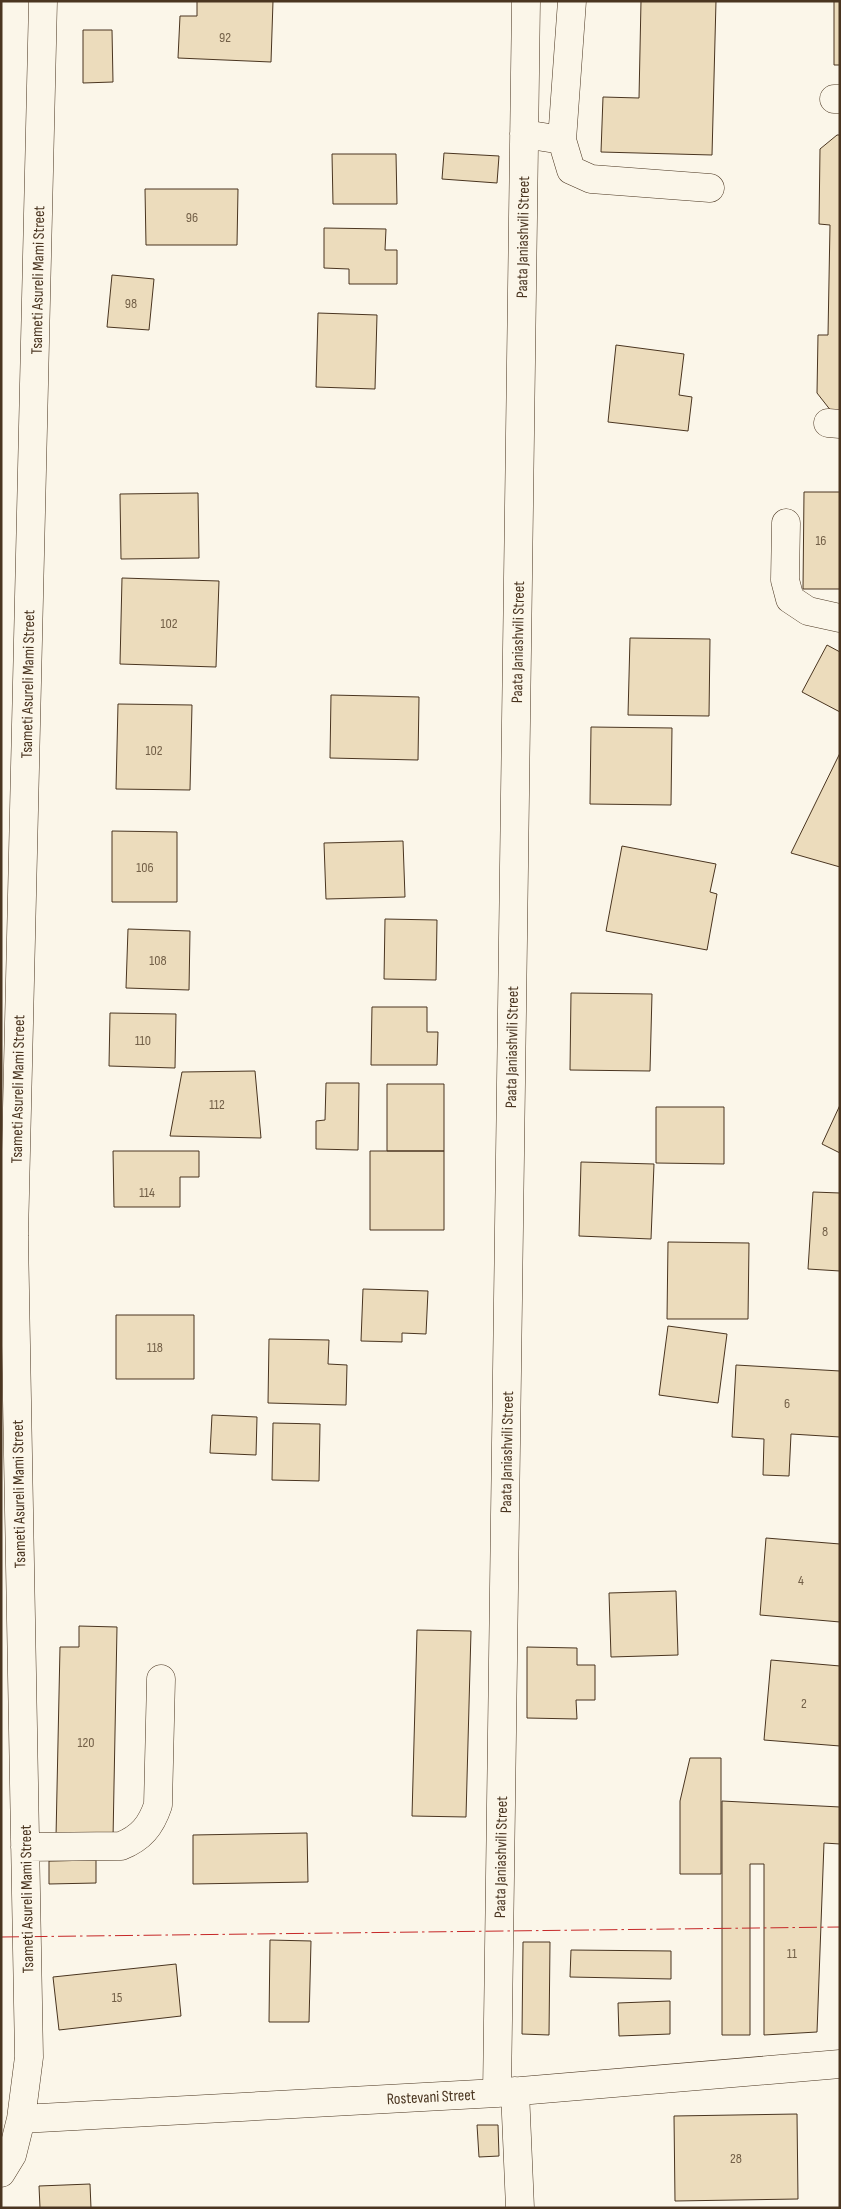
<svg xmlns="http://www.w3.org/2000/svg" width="841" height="2209" viewBox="0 0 841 2209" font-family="'Sofia Sans Condensed',sans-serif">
<rect width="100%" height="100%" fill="#fbf6e9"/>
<!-- building -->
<path fill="#ecdcbc" stroke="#4a3520" d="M197,1H273L271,62L178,58L180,16H197Z
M641,1H716L712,155L601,152L603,97L639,98Z
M834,1H840V65H834Z
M83,30H112L113,82L83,83Z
M837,135H840V416H835L817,393L818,335H828L830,225L819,224L820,149Z
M444,153L499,156L497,183L442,179Z
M332,154H396L397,204H333Z
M145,189H238L237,245H146Z
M324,228L386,229L385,250H397V284H349V269L324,268Z
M112,275L154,279L149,330L107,327Z
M318,313L377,315L375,389L316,387Z
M616,345L684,354L679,395L692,397L688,431L608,422Z
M804,492H840V589H803Z
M198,493L199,558L121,559L120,494Z
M122,578L219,581L216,667L120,664Z
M630,638L710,639L709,716L628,715Z
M827,645L840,652V712L802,692Z
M331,695L419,697L418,760L330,758Z
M118,704L192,705L190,790L116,789Z
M591,727L672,728L671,805L590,804Z
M840,753V867L791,853Z
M112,831L177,832V902H112Z
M403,841L405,897L326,899L324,843Z
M622,846L716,864L710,892L717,894L707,950L606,931Z
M385,919L437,920L436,980L384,979Z
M128,929L190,931L189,990L126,988Z
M571,993L652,994L650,1071L570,1070Z
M372,1007H427V1032H438L437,1065H371Z
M110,1013L176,1014L175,1068L109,1066Z
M255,1071L261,1138L170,1136L182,1072Z
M326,1083H359L358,1150L316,1149V1121L325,1120Z
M387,1084H444V1151H387Z
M840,1105V1153L822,1144Z
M656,1107H724V1164L656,1163Z
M113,1151H199V1177H180V1207H114Z
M370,1151H444V1230H370Z
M581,1162L654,1164L651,1239L579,1236Z
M813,1192L840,1193V1271L808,1269Z
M668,1242L749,1243L748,1319H667Z
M363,1289L428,1291L426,1334L402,1333V1342L361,1341Z
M116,1315H194V1379H116Z
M668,1326L727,1334L718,1403L659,1395Z
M269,1339L329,1340L328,1364L347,1365L346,1405L268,1403Z
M736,1365L840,1371V1437L791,1434L789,1476L763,1475L764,1439L732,1437Z
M212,1415L257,1417L256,1455L210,1453Z
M273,1423L320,1424L319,1481L272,1480Z
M766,1538L840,1544V1622L760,1615Z
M676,1591L678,1655L611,1657L609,1593Z
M79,1626L117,1627L113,1839L56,1837L60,1647H79Z
M417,1630L471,1631L466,1817L412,1816Z
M527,1647L577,1648V1665H595V1700H576L577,1719L527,1718Z
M771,1660L840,1666V1746L764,1740Z
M690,1758H721V1874H680V1801Z
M722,1801L840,1807V1844L824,1843L817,2032L764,2035V1864H750V2035H722Z
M307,1833L308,1882L193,1884V1835Z
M96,1860V1883L49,1884V1861Z
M270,1940L311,1941L309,2022H269Z
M523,1942H550L549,2035L522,2034Z
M571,1950L671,1951V1979L570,1977Z
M176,1964L181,2016L59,2030L53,1977Z
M670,2001V2034L619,2036L618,2003Z
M797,2114L798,2199L675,2201L674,2116Z
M477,2125H498L499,2156L479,2157Z
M90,2184L91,2208H40L39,2186Z"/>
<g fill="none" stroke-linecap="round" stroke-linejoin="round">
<!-- minor casing -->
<g stroke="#4a3520" stroke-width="29">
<path id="minor" d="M834,99H840
M524,134L562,140L571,170L591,179L710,188
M562,140L572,1
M828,423L840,424
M786,523L785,580L790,599L808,611L840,618
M25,1847L121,1846C141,1838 151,1826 158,1805L161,1679
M515,2091L520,2208
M497,2093L526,1
M21,2119L497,2093L840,2064
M1,2173L12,2155L21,2119L29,2057L14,1236L43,1"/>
</g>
<!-- minor -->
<use href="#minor" stroke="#fbf6e9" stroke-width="28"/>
<!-- power -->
<path stroke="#c62828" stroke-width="1" stroke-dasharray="18 4 2.5 4" stroke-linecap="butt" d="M1,1937L840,1927"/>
</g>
<g text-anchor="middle" stroke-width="4" stroke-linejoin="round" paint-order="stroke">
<!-- number labels -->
<g font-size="14" fill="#725f47">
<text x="225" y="42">92</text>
<text x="192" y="222">96</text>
<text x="131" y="308">98</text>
<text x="821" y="545">16</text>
<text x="169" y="628">102</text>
<text x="154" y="755">102</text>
<text x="145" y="872">106</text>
<text x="158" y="965">108</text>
<text x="143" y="1045">110</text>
<text x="217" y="1109">112</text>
<text x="147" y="1197">114</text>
<text x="825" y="1236">8</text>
<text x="155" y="1352">118</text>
<text x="787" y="1408">6</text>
<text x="801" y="1585">4</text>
<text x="804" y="1708">2</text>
<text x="86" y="1747">120</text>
<text x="792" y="1958">11</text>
<text x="117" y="2002">15</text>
<text x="736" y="2163">28</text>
</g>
<!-- street labels -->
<g font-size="16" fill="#4a3520" stroke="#fbf6e9">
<text transform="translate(522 237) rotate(-89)" y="6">Paata Janiashvili Street</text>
<text transform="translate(37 280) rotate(-89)" y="6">Tsameti Asureli Mami Street</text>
<text transform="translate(517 642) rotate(-89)" y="6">Paata Janiashvili Street</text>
<text transform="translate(27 684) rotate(-89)" y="6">Tsameti Asureli Mami Street</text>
<text transform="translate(511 1047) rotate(-89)" y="6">Paata Janiashvili Street</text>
<text transform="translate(17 1089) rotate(-89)" y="6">Tsameti Asureli Mami Street</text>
<text transform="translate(506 1452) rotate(-89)" y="6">Paata Janiashvili Street</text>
<text transform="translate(18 1494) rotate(-91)" y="6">Tsameti Asureli Mami Street</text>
<text transform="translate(500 1857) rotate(-89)" y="6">Paata Janiashvili Street</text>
<text transform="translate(26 1899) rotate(-91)" y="6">Tsameti Asureli Mami Street</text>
<text transform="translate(431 2096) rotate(-3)" y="6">Rostevani Street</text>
</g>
</g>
<!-- border -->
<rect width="841" height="2209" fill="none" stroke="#4a3520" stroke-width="5"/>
</svg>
